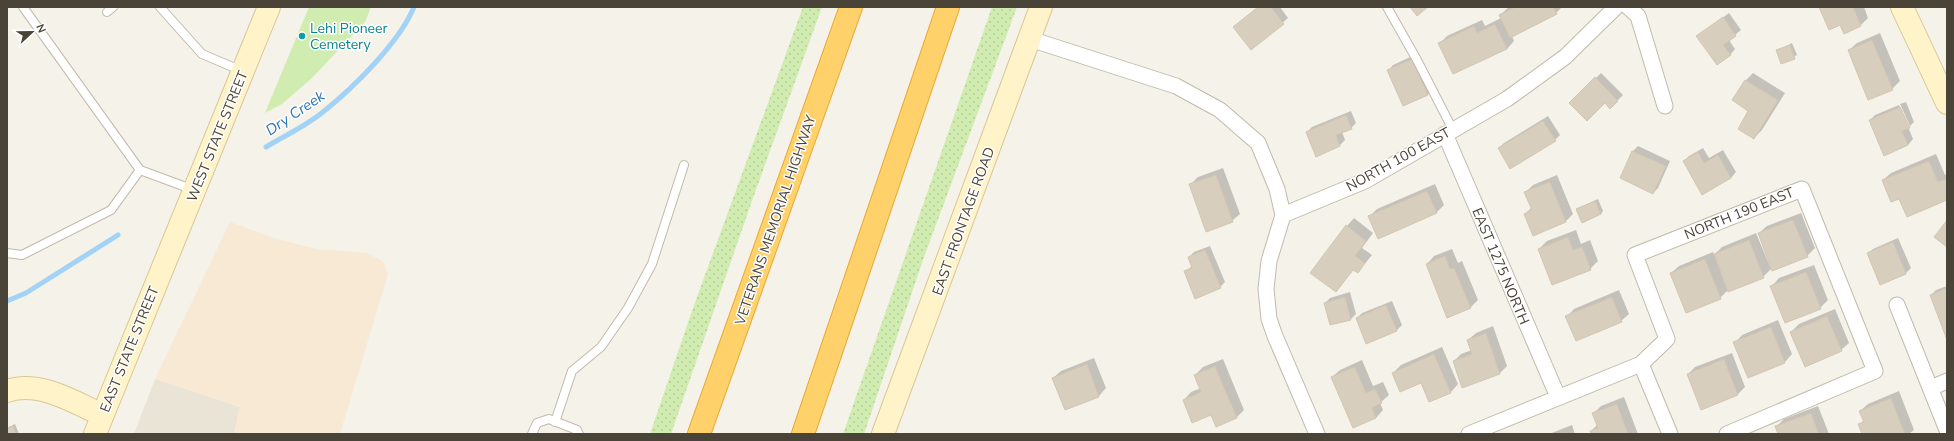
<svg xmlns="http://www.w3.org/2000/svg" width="1954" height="441" viewBox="0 0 1954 441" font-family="'Nunito Sans',sans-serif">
<defs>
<pattern id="grass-dots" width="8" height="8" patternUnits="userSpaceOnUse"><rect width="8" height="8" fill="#d0ecb0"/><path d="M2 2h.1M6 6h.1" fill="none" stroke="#b4cc98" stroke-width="1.8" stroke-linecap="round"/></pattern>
</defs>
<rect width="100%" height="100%" fill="#f5f2e9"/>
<!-- residential -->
<path fill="#eae4d7" d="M155,379L240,407L234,434H134Z"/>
<!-- commercial -->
<path fill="#f8e9d4" d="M230,222L277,239L316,249L367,253L383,261L388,274L340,434H234L240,407L155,379Z"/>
<!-- grass -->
<path fill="url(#grass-dots)" d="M803,7H822L753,198L671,434H650L693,308Z
M992,7H1017L924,257L864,434H843Z"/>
<!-- park -->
<path fill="#d0ecb0" d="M309,7H371L365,22L312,78L282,104L265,113Z"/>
<!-- shadow -->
<path fill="#0003" d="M1259,7H1280L1288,18L1252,49Z
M1509,7H1562L1556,13L1512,36L1514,41L1507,49L1440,43L1447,36L1482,20L1485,26L1501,18L1500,15Z
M1820,7H1864L1868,18L1861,25Z
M1729,13L1741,30L1729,40L1735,49L1730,55L1698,36Z
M1880,33L1900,81L1892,89L1849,50L1857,43Z
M1792,43L1797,55L1782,63L1777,51Z
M1417,54L1433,89L1428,94L1403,105L1388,71L1393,65Z
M1601,73L1623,95L1610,108L1605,102L1571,103Z
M1753,73L1785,93L1762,130L1754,138L1745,81Z
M1906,102L1914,122L1910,126L1900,104Z
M1899,105L1908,126H1910L1908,127L1913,139L1908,145L1870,120L1875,115Z
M1351,111L1356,123L1351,128L1342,132L1345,140L1340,145L1317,155L1307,132L1312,127Z
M1548,116L1560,135L1555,140L1499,148L1504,143Z
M1638,146L1670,161L1658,188L1653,193L1621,178L1633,151Z
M1703,148L1709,158L1723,150L1736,172L1731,178L1684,161L1689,156Z
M1936,154L1945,175L1947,174V199L1907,215L1900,197L1883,180L1891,173Z
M1223,168L1240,214L1232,221L1190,185L1198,177Z
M1557,175L1573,214L1566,221L1533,235L1525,214L1532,207L1525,193L1533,185Z
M1435,184L1444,205L1436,213L1369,217L1377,209Z
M1598,199L1603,211L1601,214L1577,209Z
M1801,213L1815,248L1807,256L1759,233L1767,226Z
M1354,218L1373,233L1362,248L1372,255L1358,272L1354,269L1336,291L1347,226Z
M1576,230L1581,244L1590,240L1598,261L1590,269L1539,249L1547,241Z
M1756,233L1771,269L1763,277L1729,289L1720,298L1671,273L1679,266L1713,252L1714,255L1722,247Z
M1898,238L1911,268L1906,273L1880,284L1868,254L1873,249Z
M1210,246L1225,282L1220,287L1185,272L1192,266L1189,257L1194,252Z
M1452,249L1458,263L1462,261L1478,300L1470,308L1427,264L1434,256Z
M1814,265L1828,300L1820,308L1772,286L1779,278Z
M1947,286V337L1931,295L1936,290Z
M1619,290L1629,314L1621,321L1567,317L1574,309Z
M1350,292L1356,314L1351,319L1331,324L1325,303L1330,298Z
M1392,301L1402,325L1397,330L1367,343L1357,318L1362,313Z
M1835,309L1849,343L1841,350L1791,332L1799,324Z
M1778,320L1792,354L1785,362L1749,377L1735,343L1742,335Z
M1493,326L1507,366L1500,373L1454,361L1461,354L1472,350L1468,340L1476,333Z
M1442,347L1458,384L1451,392L1430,401L1421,382L1393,373L1401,365Z
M1732,353L1745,387L1738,394L1688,374L1695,367Z
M1094,358L1106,388L1099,396L1065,409L1053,378L1061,371Z
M1223,359L1244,410L1237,417L1216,426L1211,414L1184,400L1191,392L1201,388L1195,375L1203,367Z
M1362,360L1373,386L1383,382L1389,395L1380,403L1383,410L1376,418L1332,377L1340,370Z
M1899,391L1914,430L1909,434H1864L1860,424L1864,420L1860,411L1868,404Z
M1624,397L1638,434H1592L1591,431L1598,424L1593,414L1601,406Z
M1818,406L1829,434H1779L1776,427L1784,419Z
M15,424L19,434H7V428Z
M1572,425L1575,434H1549Z"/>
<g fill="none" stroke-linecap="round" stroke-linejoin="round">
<!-- stream -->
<path stroke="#a2d2f5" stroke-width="5" d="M266,147C284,136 306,126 323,112C353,88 399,43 414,7
M7,301L26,293L118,235"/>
</g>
<!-- building -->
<path fill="#d8cebe" stroke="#d3c6b0" d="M1258,7H1271L1284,24L1251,50L1233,27Z
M1410,7H1428L1417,16Z
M1515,7H1553L1557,14L1510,38L1499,15Z
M1819,7H1853L1861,26L1844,34L1840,25L1829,30Z
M1723,17L1736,36L1723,45L1731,55L1717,65L1696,36Z
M1495,24L1507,49L1453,74L1438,43L1474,26L1477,33Z
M1872,40L1893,90L1868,100L1848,50Z
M1790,45L1795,59L1781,64L1776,50Z
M1412,59L1428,95L1403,106L1387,70Z
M1595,77L1618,101L1610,109L1605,103L1587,121L1569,103Z
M1745,80L1778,100L1754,139L1738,129L1748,111L1732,100Z
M1900,107L1910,128L1902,131L1908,145L1884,156L1869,120Z
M1346,115L1352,129L1336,135L1340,146L1316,157L1306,132Z
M1543,121L1556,141L1510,169L1498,148Z
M1632,151L1666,166L1653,194L1620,178Z
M1698,152L1704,163L1718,155L1731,178L1702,195L1683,161Z
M1929,161L1938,182L1946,179L1947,200L1907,217L1899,199L1891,202L1882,180Z
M1216,175L1233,222L1206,232L1189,184Z
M1550,182L1566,222L1533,236L1524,214L1532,210L1524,192Z
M1427,191L1437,213L1378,239L1368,216Z
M1595,201L1601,214L1582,223L1576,209Z
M1793,220L1808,257L1772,271L1758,233Z
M1947,220V247L1934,237Z
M1346,225L1366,241L1355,256L1365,263L1358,273L1353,270L1336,292L1310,273Z
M1568,237L1573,250L1582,247L1591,270L1552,285L1538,249Z
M1749,240L1764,278L1728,292L1714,254Z
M1893,242L1906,274L1880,285L1867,253Z
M1205,250L1221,288L1195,299L1184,271L1192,268L1188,257Z
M1445,256L1450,269L1454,268L1471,308L1447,318L1426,264Z
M1705,259L1721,299L1686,313L1670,273Z
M1806,272L1821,309L1785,323L1770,286Z
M1947,288V340L1930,295Z
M1345,297L1351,320L1330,325L1324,303Z
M1612,297L1622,322L1576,341L1565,316Z
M1386,305L1397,331L1366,344L1356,318Z
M1827,316L1842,351L1805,367L1790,332Z
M1771,327L1785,363L1748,378L1733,342Z
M1486,333L1500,374L1462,388L1453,361L1472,354L1467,340Z
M1434,354L1451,393L1429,402L1421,383L1400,392L1392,373Z
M1724,359L1738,395L1701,410L1687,374Z
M1087,364L1099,397L1065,410L1052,378Z
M1215,366L1237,418L1216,427L1211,415L1192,423L1183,400L1201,392L1194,375Z
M1355,367L1366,393L1375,389L1382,403L1372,408L1376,418L1353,428L1331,377Z
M1891,398L1905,434H1862L1858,424L1864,422L1859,411Z
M1617,404L1628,434H1591L1590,431L1598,428L1592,413Z
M1811,413L1819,434H1778L1775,426Z
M13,426L16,434H7V428Z"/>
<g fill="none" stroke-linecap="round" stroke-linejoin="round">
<!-- lane casing -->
<g stroke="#c2baab" stroke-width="10">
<path id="lane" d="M23,7L140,170L194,190
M160,7L202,54L242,71
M1387,7L1417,60L1453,130
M107,12L113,7
M7,253L22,255L111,210L140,170
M555,422L572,371L601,347L628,308L652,264L684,165
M532,434L537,423L549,419L577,430L579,434"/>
</g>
<!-- street casing -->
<g stroke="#c2baab" stroke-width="17">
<path id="street" d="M1628,7L1638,16L1665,106
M1030,39L1176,86L1220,110L1258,143L1277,189L1283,215L1269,261L1266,289L1269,319L1275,336L1317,434
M1445,134L1558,397
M1283,215L1365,181L1507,99L1565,57L1616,7
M1897,305L1947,430
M1641,364L1670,434
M1931,388L1947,381
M1469,434L1641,364L1667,339L1635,255L1802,189L1875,371L1727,434"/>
</g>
<!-- secondary casing -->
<g stroke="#d8c896" stroke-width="24">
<path id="secondary" d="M1902,7L1947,103
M7,391C39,380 74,402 102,415
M95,434L269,7
M883,434L1041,7"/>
</g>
<!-- highway casing -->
<g stroke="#e8a831" stroke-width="24">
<path id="highway" d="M699,434L851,7
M803,434L948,7"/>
</g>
<!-- lane -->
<use href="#lane" stroke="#fff" stroke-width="8"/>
<!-- street -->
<use href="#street" stroke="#fff" stroke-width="15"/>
<!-- secondary -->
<use href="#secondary" stroke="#fff3ca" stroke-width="22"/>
<!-- highway -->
<use href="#highway" stroke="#ffd16b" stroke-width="22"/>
</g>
<!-- markers -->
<circle fill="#0f9aa8" stroke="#fff" stroke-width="1.5" cx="302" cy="36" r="4"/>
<g text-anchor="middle" stroke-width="3" stroke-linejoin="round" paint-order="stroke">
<!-- culture labels -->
<g font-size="14" fill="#0d838f" stroke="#fff" text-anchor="start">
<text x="310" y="33">Lehi Pioneer<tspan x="310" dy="16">Cemetery</tspan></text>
</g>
<!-- street labels -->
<g font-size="14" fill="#4a4337" stroke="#fff">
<text transform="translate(217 136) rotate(-68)" y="5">WEST STATE STREET</text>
<text transform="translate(1398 159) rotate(-29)" y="5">NORTH 100 EAST</text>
<text transform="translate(1739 213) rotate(-22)" y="5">NORTH 190 EAST</text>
<text transform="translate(775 220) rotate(-71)" y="5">VETERANS MEMORIAL HIGHWAY</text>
<text transform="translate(963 221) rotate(-70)" y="5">EAST FRONTAGE ROAD</text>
<text transform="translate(1501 266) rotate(67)" y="5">EAST 1275 NORTH</text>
<text transform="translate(129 349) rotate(-68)" y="5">EAST STATE STREET</text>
</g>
<!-- water labels -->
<g font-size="15" font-style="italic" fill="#2776b5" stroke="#fff">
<text transform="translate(295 113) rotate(-34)" y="5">Dry Creek</text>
</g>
</g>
<!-- border -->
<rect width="1954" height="441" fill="none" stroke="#4a4337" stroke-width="16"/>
<!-- north arrow -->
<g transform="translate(32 32) rotate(68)" stroke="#ffffff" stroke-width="3" paint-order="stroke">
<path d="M0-3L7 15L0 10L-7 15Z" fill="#4a4337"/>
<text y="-6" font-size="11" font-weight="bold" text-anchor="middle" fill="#4a4337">N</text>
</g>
</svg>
